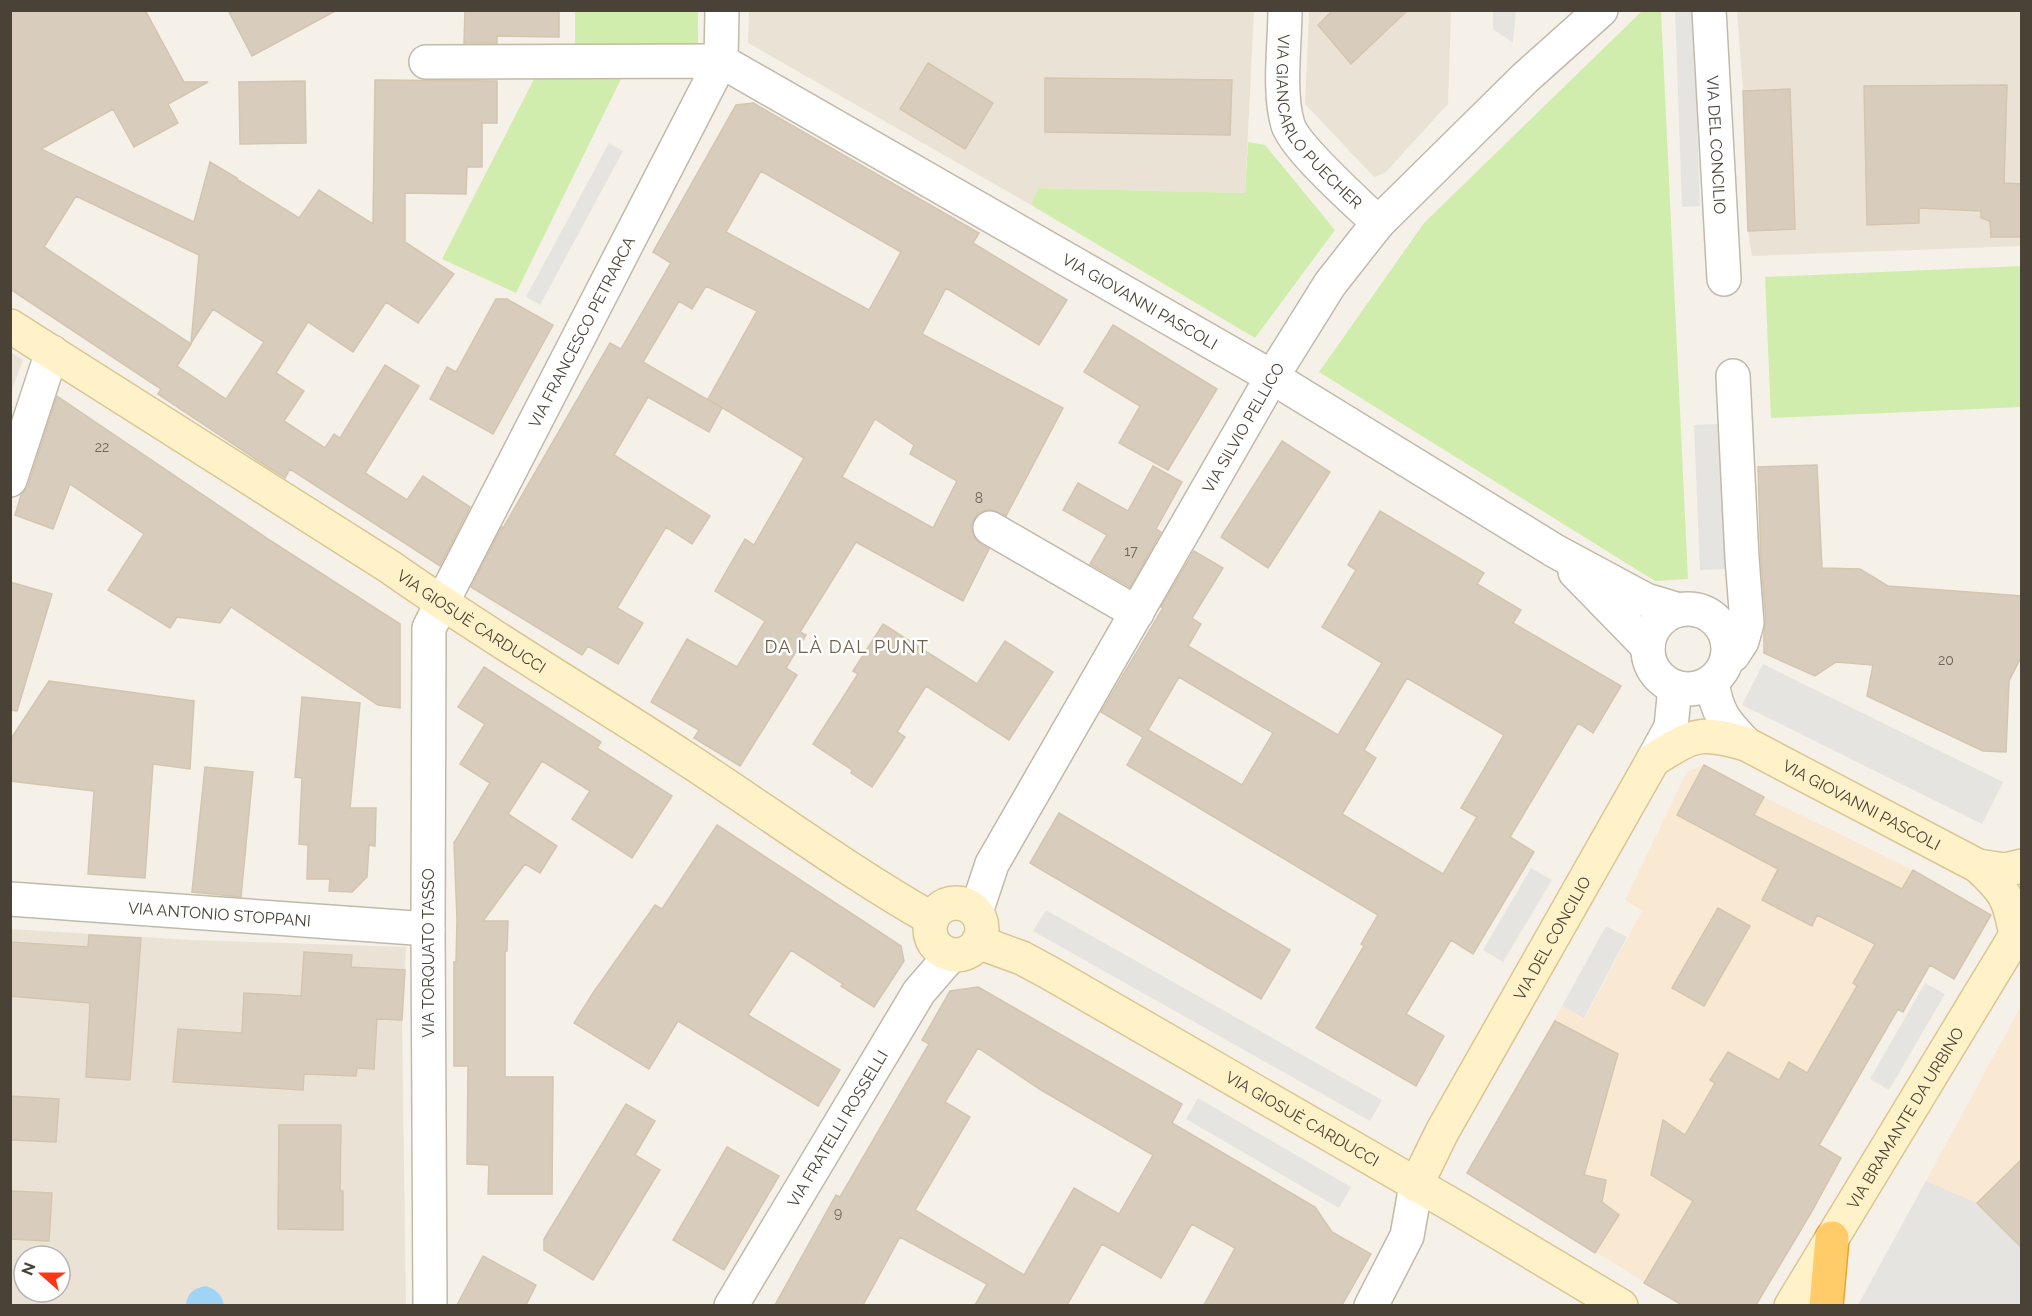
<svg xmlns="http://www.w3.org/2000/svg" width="2032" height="1316" viewBox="0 0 2032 1316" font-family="Raleway,sans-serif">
<rect width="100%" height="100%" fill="#f5f1e8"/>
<!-- residential -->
<path fill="#eae3d5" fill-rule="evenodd" d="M749,11H1254L1245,193L1039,188L1031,205L748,43Z
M1309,11H1451L1448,104L1385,173L1374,177L1305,104Z
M1737,11H2021V246L1752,256L1748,231L1743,91Z
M11,352L23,360L11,392Z
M10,929L192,940L406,947L402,1020L406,1305H11ZM24,1256H60V1292H24Z"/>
<!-- commercial -->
<path fill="#f9e8d2" d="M1704,765L1764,797L1913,870L1991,915L1954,979L1930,966L1903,1012L1897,1010L1819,1145L1841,1158L1812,1212L1756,1305H1682L1467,1173L1562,1006L1585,1018L1642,911L1625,900L1687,772Z
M2021,1006V1305L1858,1306L1926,1181Z"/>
<!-- green -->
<path fill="#d1edad" d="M575,11H698V43L575,47Z
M1642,11H1661L1688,579L1655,581L1319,372L1424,223Z
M534,79H621L516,293L442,259Z
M1248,142L1265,145L1335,230L1255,338L1031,205L1038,188L1245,193Z
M2021,266V407L1771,418L1765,277Z"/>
<!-- parking -->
<path fill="#e6e4e0" d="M1493,11H1516L1513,43L1493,29Z
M1675,11H1693L1700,206L1682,207Z
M609,143L623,151L540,305L526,297Z
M1720,424L1727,569L1700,570L1694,425Z
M1763,664L2003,782L1982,824L1742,705Z
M1531,868L1552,880L1503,962L1483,950Z
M1046,910L1382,1100L1370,1121L1033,931Z
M1606,926L1627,937L1584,1018L1562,1006Z
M1925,983L1945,994L1889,1090L1870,1079Z
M1198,1098L1351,1187L1339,1208L1186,1119Z
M1926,1181L1977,1203L2021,1248V1305H1858Z"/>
<!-- water -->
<path fill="#9fd4f7" d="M206,1286C217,1290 221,1294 224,1305H186C187,1293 194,1288 206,1286Z"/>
<!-- building -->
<path fill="#d8cdbc" stroke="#d4c5af" stroke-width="1.5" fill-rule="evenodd" d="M10,10H145L184,82H208L168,104L178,123L134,147L113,109L41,149L194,222L210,162L237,178L240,185V181L299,218L319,190L373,224L375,80L497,81V123H482V167H467L466,194L405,193V242L454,274L418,323L386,302L353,352L308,322L276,373L304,391L284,421L325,448L334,434L340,438L385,365L419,386L365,473L407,500L423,476L470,507L440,566L290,469L285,478L260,462L158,394L161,389L10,289ZM76,196L199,255L191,343L213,309L264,342L226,399L177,366L191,344L44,247Z
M228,10H337L252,56Z
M465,10H559V37L497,36V43H464Z
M1333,10H1408L1351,64L1318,25Z
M928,63L993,103L965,149L900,109Z
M1045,78L1232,80L1230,135L1045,132Z
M305,81L306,143L240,144L239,82Z
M2007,85L2004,183L2022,184V237H1991L1990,221L1981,218V211L1919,208V223L1867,225L1864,86Z
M1790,89L1795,229L1748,231L1743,91Z
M753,103L979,233L973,243L1067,300L1039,345L946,288L922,334L1063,408L1006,516L989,509L980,512L974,519L971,527L974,537L980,544L989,549L963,601L856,542L800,632L806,635L786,668L797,675L740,766L694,738L699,730L651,702L687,639L737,667L765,621L715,591L745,539L754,545L804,458L708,399L757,311L706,286L692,309L679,301L643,362L722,408L709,432L648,397L614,455L710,516L692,544L666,527L617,608L643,623L618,664L588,646L582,655L471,587L502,527L503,528L610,343L621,349L671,263L653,252L736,105ZM761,171L901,252L869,310L726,232ZM875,419L914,445L910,454L957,481L933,528L842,477Z
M496,299H507L553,325L493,434L430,399L447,367L456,372Z
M1113,325L1217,389L1168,470L1119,443L1140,406L1084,372Z
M57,396L271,541L400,624V708L378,705L231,607L220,623L177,617L170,628L108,590L144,534L70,484L53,529L15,515L21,495L28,486Z
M1282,441L1330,472L1268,568L1221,537Z
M1817,465L1822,568L1860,569L1888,586L2022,596V655L2009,681L2006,752L1983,751L1867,696L1873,665L1836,662L1815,676L1764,653V633L1766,622L1761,561L1758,467Z
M1153,466L1182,482L1156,529L1161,532L1130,587L1090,564L1107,535L1063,510L1078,483L1128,511Z
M1380,511L1484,573L1477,584L1521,610L1513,623L1621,686L1593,733L1578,723L1510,837L1534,852L1473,954L1451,940L1406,1014L1444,1036L1416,1086L1316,1028L1364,946L1361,944L1378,915L1127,765L1143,737L1101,712L1163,608L1161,607L1194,551L1223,568L1192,618L1201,624L1188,646L1338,735L1382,663L1322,627L1356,570L1348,565ZM1179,677L1273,733L1242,785L1148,730ZM1407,678L1504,735L1461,808L1477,817L1443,874L1342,814L1376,758L1364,750Z
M10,582L52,594L17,711L10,710Z
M883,624L977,684L1005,641L1053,672L1009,740L926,686L897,732L905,737L872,787L851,773L852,770L813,744L858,674L853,671Z
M484,667L601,742L597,748L672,796L632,858L572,819L590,791L542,761L508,814L557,846L540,873L525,864L483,921H508L507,951H505V1077H553L552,1194H488L489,1165L467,1164L468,1066H454V962H456L457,920L454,843L490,783L460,764L485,724L458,707Z
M49,681L194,701L190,769L153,764L145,878L88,874L94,791L10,781V740Z
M302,697L360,703L350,808H376L375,846L369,845L367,877L352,892L329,891L330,879H307L308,845L299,844L302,778L295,777Z
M1704,765L1764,797L1754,815L1902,889L1913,870L1991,915L1954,979L1930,965L1903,1012L1898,1009L1819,1145L1841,1158L1811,1213L1756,1305H1682L1644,1283L1693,1201L1651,1175L1663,1120L1685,1135L1715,1083L1710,1080L1728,1052L1779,1080L1789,1062L1807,1073L1857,986L1853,983L1875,944L1817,915L1812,926L1762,900L1778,869L1677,815Z
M205,767L253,772L241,897L192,892Z
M1059,813L1290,950L1261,999L1030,863Z
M717,825L901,946L904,961L874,1007L841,986L843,984L791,950L748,1015L840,1070L818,1106L678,1021L649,1069L574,1023L593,993L655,905L662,909Z
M1718,908L1750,926L1704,1006L1672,988Z
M89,935L141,938L130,1080L86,1077L90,1003L10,996V942L88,947Z
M304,952L352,955L351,967L405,970L402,1020L377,1019L374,1069L357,1068L356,1076L304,1074L303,1090L173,1082L178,1029L242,1033L244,993L301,996Z
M978,987L1182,1104L1172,1123L1315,1207L1332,1232L1371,1254L1342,1305H1204L1235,1248L1192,1224L1161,1278L1102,1244L1067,1305H975L987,1284L900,1237L863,1305H775L836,1195L840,1197L929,1044L922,1040L950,991ZM978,1048L1041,1090L1153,1155L1119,1214L1074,1188L1024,1275L915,1210L970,1117L945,1102Z
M1555,1021L1618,1054L1584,1175L1606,1180L1602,1202L1619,1215L1595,1253L1467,1173Z
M10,1096L59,1099L56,1142L10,1140Z
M626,1104L655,1121L635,1155L660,1170L593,1280L544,1250V1239Z
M279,1125H341L340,1191H343V1230L278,1229Z
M727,1147L779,1176L724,1270L673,1240Z
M2022,1159V1248L1977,1203Z
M10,1191L52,1193L49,1241L10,1239Z
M483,1256L536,1285L526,1305H457Z"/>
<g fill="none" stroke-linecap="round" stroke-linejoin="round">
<!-- street casing -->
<g stroke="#c2b9a9" stroke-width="36">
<g id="street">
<path id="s1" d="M1285,10C1285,44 1278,93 1288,125C1296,149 1357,202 1378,223"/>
<path id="s2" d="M1709,10L1724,279"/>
<path id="s3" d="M426,62L721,61L1272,377L1555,551L1646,600L1679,610"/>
<path d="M10,480L52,352"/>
<path d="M990,528L1137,613"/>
<path d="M1575,572L1648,647"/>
<circle cx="1688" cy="649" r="40"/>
<path d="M1727,659L1733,655L1742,641L1747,623L1742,558L1733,376"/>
<path d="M1712,682C1717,713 1724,721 1746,744"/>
<path d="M1653,760L1671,727L1675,687"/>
<path id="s4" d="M10,899L428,929"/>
<path id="s5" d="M976,912L992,864L1272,377L1330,284L1378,223L1525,78L1601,10"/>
<path id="s6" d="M430,1306L428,929L429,628L721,61L722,10"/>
<path id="s7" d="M731,1306L919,992L951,955"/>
<path d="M1371,1306L1407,1236L1416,1185"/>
</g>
</g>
<!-- secondary casing -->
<g stroke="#dac694" stroke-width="36">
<g id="secondary">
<path id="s8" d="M10,326L390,567C486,635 589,695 688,760C769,813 848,871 932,919"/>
<path d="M1978,866L2005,870L2022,866"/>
<circle cx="956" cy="929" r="26"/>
<path id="s9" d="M978,942L1022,958L1048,972L1459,1209L1621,1306"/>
<path id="s10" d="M1416,1185L1442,1132L1653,760C1693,735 1699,730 1746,744L1978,866C2006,892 2009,898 2016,935"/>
<path id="s11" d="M1791,1306L2016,935L2022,929"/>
</g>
</g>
<!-- highway casing -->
<g stroke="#eca32c" stroke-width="36">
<path id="highway" d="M1826,1306L1832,1238"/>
</g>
<!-- street -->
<use href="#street" stroke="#fff" stroke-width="33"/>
<!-- secondary -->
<use href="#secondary" stroke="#fff1c8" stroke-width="33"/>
<!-- highway -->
<use href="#highway" stroke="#ffcc69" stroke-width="33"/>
</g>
<g text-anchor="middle" stroke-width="5" stroke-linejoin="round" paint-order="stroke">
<!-- number labels -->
<g font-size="14" fill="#6e6558">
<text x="102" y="452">22</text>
<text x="979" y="503">8</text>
<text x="1131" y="556">17</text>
<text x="1946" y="665">20</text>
<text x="838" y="1218">9</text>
</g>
<!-- street labels -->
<g font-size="16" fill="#4a4236" stroke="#fff">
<text dy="6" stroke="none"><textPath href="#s1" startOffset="124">VIA GIANCARLO PUECHER</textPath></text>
<text dy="6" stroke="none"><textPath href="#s2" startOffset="135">VIA DEL CONCILIO</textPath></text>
<text dy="6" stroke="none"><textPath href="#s3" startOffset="778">VIA GIOVANNI PASCOLI</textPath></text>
<text dy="6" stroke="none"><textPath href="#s6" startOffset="1011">VIA FRANCESCO PETRARCA</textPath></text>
<text dy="6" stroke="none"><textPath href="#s5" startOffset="554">VIA SILVIO PELLICO</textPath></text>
<text dy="6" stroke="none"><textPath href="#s8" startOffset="548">VIA GIOSUÈ CARDUCCI</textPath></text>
<text dy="6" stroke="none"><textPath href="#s10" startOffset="717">VIA GIOVANNI PASCOLI</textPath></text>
<text dy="6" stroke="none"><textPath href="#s4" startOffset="210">VIA ANTONIO STOPPANI</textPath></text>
<text dy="6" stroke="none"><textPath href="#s10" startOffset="282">VIA DEL CONCILIO</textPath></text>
<text transform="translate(428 953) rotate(-90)" y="6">VIA TORQUATO TASSO</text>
<text dy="6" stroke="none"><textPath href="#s11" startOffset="220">VIA BRAMANTE DA URBINO</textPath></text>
<text dy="6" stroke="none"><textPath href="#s9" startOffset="370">VIA GIOSUÈ CARDUCCI</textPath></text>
<text dy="6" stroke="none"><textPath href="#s7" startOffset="207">VIA FRATELLI ROSSELLI</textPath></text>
</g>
<!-- neighbourhood labels -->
<g font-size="18" letter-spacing="1.5" fill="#6d604c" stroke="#fff">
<text x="847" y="653">DA LÀ DAL PUNT</text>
</g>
</g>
<!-- border -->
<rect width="2032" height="1316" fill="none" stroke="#4a4236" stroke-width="24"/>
<!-- north arrow -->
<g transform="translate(42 1274) rotate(291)"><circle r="28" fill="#ffffff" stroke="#b7b3af" stroke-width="1.5"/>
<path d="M0-4.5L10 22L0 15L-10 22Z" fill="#ff3615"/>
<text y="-9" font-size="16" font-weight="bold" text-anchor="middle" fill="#4a4236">N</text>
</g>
</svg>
